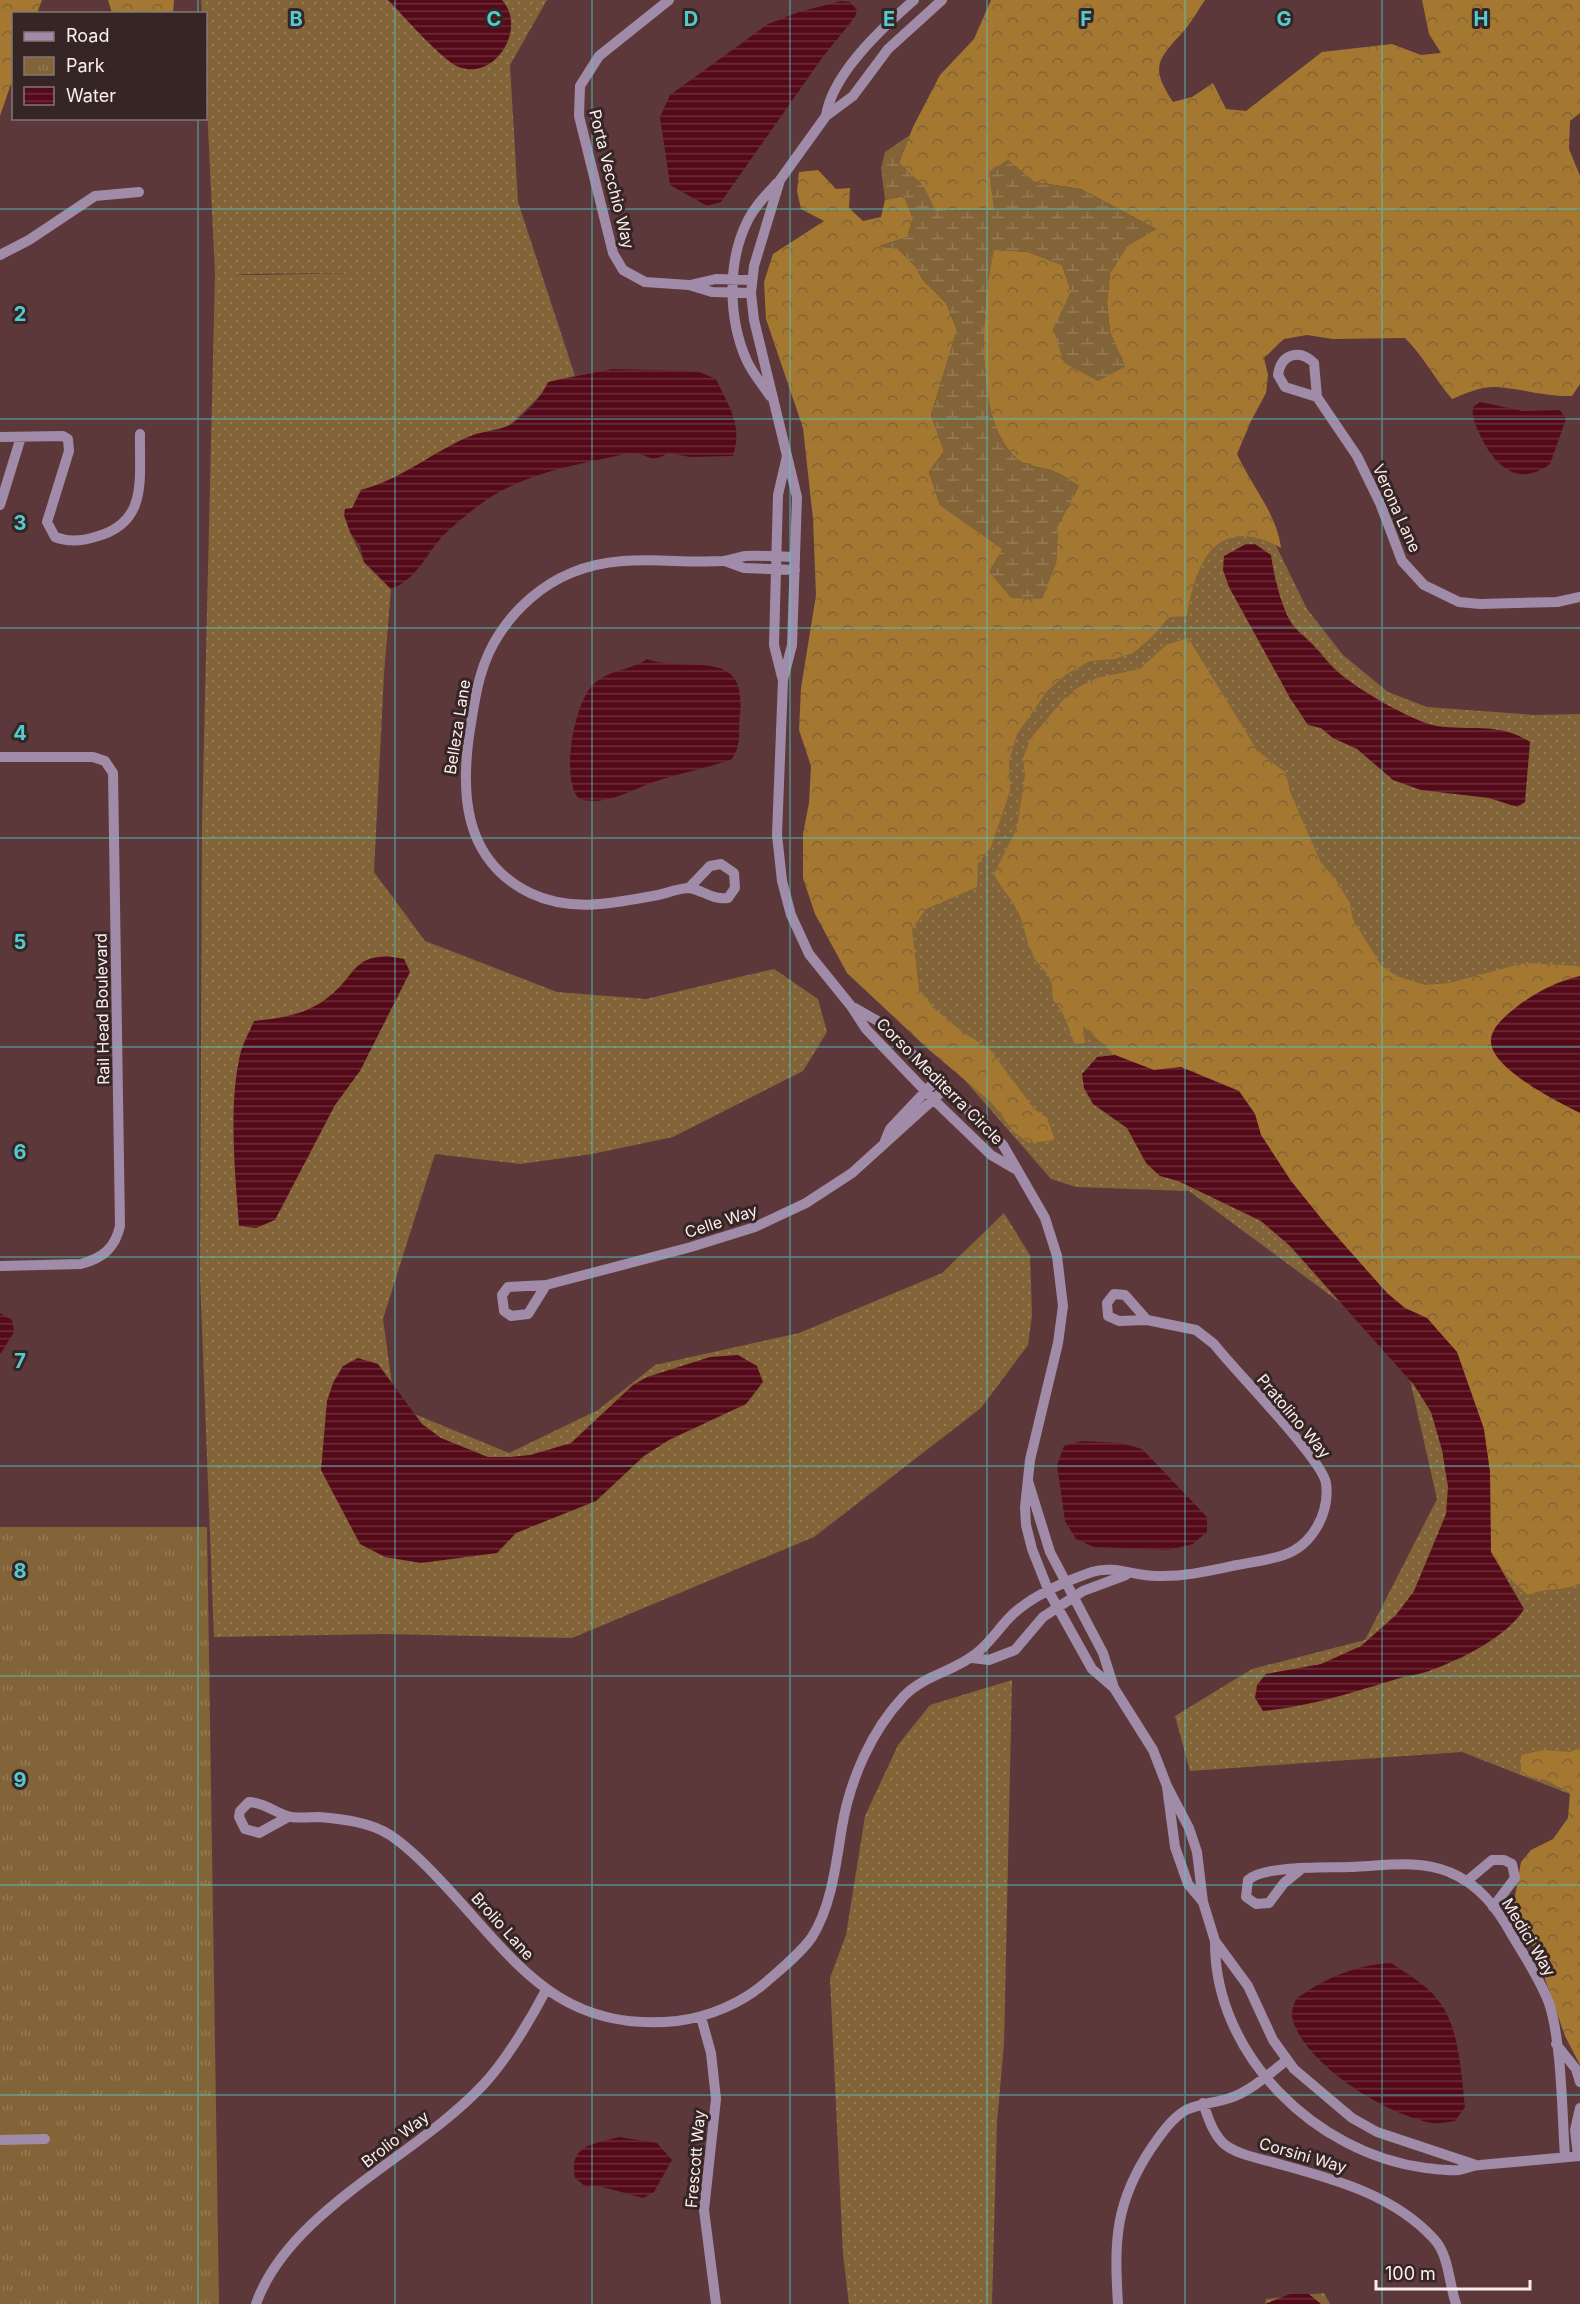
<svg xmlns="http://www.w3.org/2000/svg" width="1580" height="2304" viewBox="0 0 1580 2304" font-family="Inter,sans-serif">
<defs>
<pattern id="grass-dots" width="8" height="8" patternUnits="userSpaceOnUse" patternTransform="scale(1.5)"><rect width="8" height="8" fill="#826438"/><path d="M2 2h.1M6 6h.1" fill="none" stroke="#957a55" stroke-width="1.8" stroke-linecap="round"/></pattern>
<pattern id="forest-crowns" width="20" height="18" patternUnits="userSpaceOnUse" patternTransform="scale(1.5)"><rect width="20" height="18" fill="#a47830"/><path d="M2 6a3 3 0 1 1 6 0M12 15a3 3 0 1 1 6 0" fill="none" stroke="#816439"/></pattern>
<pattern id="wetland-marsh" width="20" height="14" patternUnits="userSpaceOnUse" patternTransform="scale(1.5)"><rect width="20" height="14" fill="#826438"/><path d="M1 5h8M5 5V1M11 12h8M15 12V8" fill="none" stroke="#957a55"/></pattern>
<pattern id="park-tufts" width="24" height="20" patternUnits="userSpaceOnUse" patternTransform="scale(1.5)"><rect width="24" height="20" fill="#826438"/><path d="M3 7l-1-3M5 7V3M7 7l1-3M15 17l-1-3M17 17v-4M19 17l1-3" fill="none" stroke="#957a55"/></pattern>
<pattern id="water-rules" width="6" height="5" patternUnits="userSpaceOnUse" patternTransform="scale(1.5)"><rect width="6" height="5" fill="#540a19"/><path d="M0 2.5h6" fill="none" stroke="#6e2e3b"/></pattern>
</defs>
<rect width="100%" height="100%" fill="#5d383a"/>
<!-- grass -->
<path fill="url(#grass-dots)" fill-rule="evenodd" d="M201,0H547L510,65L518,202L575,376L548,382L544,392L510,425L453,445L393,480L361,490L350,532L364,562L391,589L384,674L374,872L425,941L557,992L646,999L774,969L818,999L827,1032L803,1071L673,1137L592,1154L520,1164L435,1154L383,1319L395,1406L509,1453L598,1410L655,1365L799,1333L942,1273L1004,1213L1030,1255L1032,1315L1028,1345L981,1408L814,1537L572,1638L384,1634L214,1637L200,1277L202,824L215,274L206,85V14L202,13ZM361,273L247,275L233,274L360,273Z
M1213,522L1266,525L1307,609L1343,655L1388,692L1427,707L1535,715L1580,714V1798L1462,1752L1190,1771L1175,1716L1252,1669L1365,1640L1437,1499L1403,1349L1189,1191L1076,1187L1051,1179L901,1007L850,962L1049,653Z
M1012,1680L1004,2044L997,2122L992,2304H849L843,2254L830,1978L846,1935L865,1816L898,1745L930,1705Z
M1324,2293L1330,2304H1265L1266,2299Z"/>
<!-- forest -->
<path fill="url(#forest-crowns)" d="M0,0H42L37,13L14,14L13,78L0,116Z
M108,0H174L173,13H112Z
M991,0H1205C1198,10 1191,23 1183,32C1157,60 1150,67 1173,102L1192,97L1213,83L1226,109L1246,111L1322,52L1392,44L1421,55L1441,53L1429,34L1422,0H1580V113L1570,121L1569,149L1580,176V384L1572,396C1546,397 1523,389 1497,387C1482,386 1466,393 1452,399C1435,379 1424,357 1405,338L1333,339L1307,335L1284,339L1264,358L1268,375L1266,393L1251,421L1237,454C1251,485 1277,514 1281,548C1219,513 1195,560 1187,616L1169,617L1152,637L1133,653L1114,659L1090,661L1067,674L1048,690L1017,734L1009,761L1010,791L991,847L978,863L977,887L926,909L912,929L919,990L936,1010L962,1032L989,1048L1034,1109L1047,1118L1055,1140L1029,1143L1014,1132L991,1102L928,1049L847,973L815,914L803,878V834L809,803L811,766L799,730L801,688L816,595L813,519L803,428L766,319L764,282L773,254L824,221L801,209L797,191L799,172L818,170L836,189L850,188L849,208L863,221L881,217L885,200L904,196L913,219L907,237L880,246L898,249L916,267L922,279L946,303L957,330L931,415L944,451L929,472L940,505L1003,549L1056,564L1058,525L1079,486C1071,481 1064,475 1055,472C1045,467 1029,467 1020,461C971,427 982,300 994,249L1028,252L1062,265L1071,291L1125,367L1110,332L1107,303L1110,273L1127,246L1156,229L1081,189L1034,182L1008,160L990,172L995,210L935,211L922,185L899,163L913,127L940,75L974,39Z
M1188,638L1257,750L1286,773L1290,792L1320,861L1337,882L1350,903L1353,920L1381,965L1396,976L1425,985L1450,983L1524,963L1580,966V1583C1564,1592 1544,1587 1528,1595L1507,1576L1491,1552L1490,1472L1474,1404L1457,1352L1427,1318L1405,1308L1387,1293L1324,1222L1291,1181L1261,1135L1255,1114L1239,1091L1181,1067L1154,1070L1115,1055L1083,1026L1085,1043L1075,1044C1067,1027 1067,1014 1053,1000C1053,973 1048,978 1035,959C1026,945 1026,929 1019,914C1014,901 1001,889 994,874L1017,828L1025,775L1023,758L1031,738L1063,700L1077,688L1097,678L1140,669L1166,645Z
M1580,1748V2065L1565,2036L1537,1956L1514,1902L1521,1862L1531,1850L1553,1839L1568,1818L1570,1793L1546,1780L1521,1775V1755L1544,1750L1570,1752Z"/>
<!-- wetland -->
<path fill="url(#wetland-marsh)" d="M910,135L899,163L923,185L936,211L994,210L989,172L1008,160L1034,182L1081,189L1157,229L1127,246L1110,273L1107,303L1110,332L1125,367L1098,381L1064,363L1053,329L1071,291L1062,265L1028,252L994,250C982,300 972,428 1020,461C1029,467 1045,467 1055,472C1064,475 1071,481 1079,486L1058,525L1056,564L1042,599L1011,598L989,572L1002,549L940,505L929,472L944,451L931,415L957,330L946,303L922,279L916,267L898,249L878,247L907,237L913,219L904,196L885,200L881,168L885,152Z"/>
<!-- park -->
<path fill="url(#park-tufts)" d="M0,1527H207L219,2304H0Z"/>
<!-- water -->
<path fill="url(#water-rules)" d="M388,0H502C528,29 494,81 459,67C442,61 403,15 388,0Z
M841,1L850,2L857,10L855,17L822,58L721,202L707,206L670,185L660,117L670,95L768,24L799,12Z
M612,369L697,371L716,379C729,407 743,425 733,456L690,457L668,453C650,464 651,455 634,453C628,452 618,456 612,457C574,465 537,472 503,490C485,499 462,518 448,531C426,551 420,578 391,589L364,562L360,546L350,532L344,515L345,509L352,508L361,490C400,480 431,453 468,437C481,431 496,431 508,426C522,419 543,395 548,382Z
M1480,402L1523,411L1560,410L1566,419L1550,464C1519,487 1497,468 1482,439C1477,428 1471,419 1473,407Z
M1246,544H1255L1271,555C1274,576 1280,602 1290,621C1294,628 1303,635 1309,641C1319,650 1327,662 1337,671C1355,688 1413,722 1437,726C1470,731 1500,722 1530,742L1525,802L1517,807L1489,798L1421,790L1393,780L1357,749L1333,738L1321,728L1308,725L1290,698L1229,587L1223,570L1224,556Z
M647,659C689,674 747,645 740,714C738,731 742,745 732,759C709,768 684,772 660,780C633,788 608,807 579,799C560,779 574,698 596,682C612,669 632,670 647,659Z
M387,956L404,959L410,972L360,1071L335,1105L275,1220L256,1228L239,1226C235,1173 228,1102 241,1051C244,1041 250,1031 254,1021C283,1018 310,1014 332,994C355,975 352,958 387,956Z
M1580,976V1113C1558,1102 1492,1069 1491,1042C1490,1029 1504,1017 1514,1009C1534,993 1555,982 1580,976Z
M1115,1055L1154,1070L1181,1067L1239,1091L1255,1114L1261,1135L1291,1181L1324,1222L1387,1293L1405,1308L1427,1318L1457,1352L1484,1429L1490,1472L1491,1552L1524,1609C1507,1637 1460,1660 1429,1671C1418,1675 1405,1676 1393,1680C1348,1694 1311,1706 1263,1711L1255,1698L1257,1685L1266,1674L1321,1664L1361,1646L1396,1615L1414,1591L1446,1514L1448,1487L1442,1450L1431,1412L1414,1385L1290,1246L1261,1221L1178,1181L1160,1176L1146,1163L1127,1128L1093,1104L1084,1088L1082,1074L1097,1057Z
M0,1313L12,1320L14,1332L0,1355Z
M738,1355L757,1366L763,1382L746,1404L669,1440L644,1456L596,1501L516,1533L497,1553L421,1563L385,1557L360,1544L321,1470L327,1401L333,1383L343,1366L358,1358L378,1364L422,1424L441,1438L488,1457H510L530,1455L571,1443L633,1385L647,1377L710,1357Z
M1082,1441L1121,1443L1142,1449L1207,1517V1532L1193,1544L1169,1550L1094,1547L1076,1539L1065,1521L1057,1465L1064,1446Z
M1391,1963C1407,1974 1426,1984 1438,2000C1460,2027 1461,2074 1465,2107L1455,2121C1448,2122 1439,2124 1432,2123C1387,2115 1303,2064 1292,2017C1291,2012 1294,2004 1296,1999C1325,1978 1355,1965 1391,1963Z
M619,2137L657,2143L672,2160L654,2192L643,2198L599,2186L586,2187L575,2178C568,2145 594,2144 619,2137Z
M1290,2294H1309L1321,2304H1265Z"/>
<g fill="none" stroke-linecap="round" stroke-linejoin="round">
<!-- minor -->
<path stroke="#a08ca8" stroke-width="10" d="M669,0L599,56L580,86L579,116L613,253L623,270L645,282L689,285L712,292L751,293
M942,0L888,49L853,96L826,116L780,180L754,266L751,293L754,320L797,497L792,645L783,680L777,835L782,881L791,915L809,954L851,1006L866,1029L934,1100L991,1155L1015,1169
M826,116C832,74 882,28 914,0
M0,255L29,240L95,196L139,192
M690,285L716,279L751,280
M770,396C762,384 753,374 747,361C728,319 727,261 748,220C755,206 766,195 777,183
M1317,397L1285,387L1278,375C1281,353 1300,349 1314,363L1317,397L1357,456L1380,503L1402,561L1424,585L1459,602L1480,604L1557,602L1580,597
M0,437L63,436L68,439L69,451L47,522L55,537C68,542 82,541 95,537C149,523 139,479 140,434
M0,505L21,437
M725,561L744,568L795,570
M782,677L774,645L778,495L787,456
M0,757H93L105,761L113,773L120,1226C115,1248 103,1258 81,1264L0,1266
M689,888L710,866L721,864L734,873L735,888L728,898C712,900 703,890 689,888C680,888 667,893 658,895C614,903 572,913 530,893C461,859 460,788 471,723C476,691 481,661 500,633C517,607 542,585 571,573C621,552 671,564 723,561C731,560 738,557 746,556C762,555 779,557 795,557
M855,1008L881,1023L1003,1145L1045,1218L1057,1256L1063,1306L1058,1343L1030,1460L1025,1507L1026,1525L1032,1549L1049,1592L1092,1669L1114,1688L1103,1653L1050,1552L1028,1481
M885,1141L890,1129L938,1078
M546,1285L528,1314L511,1316L504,1311L502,1295L508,1287L546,1285L691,1247L755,1227L806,1203L852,1173L947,1087
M972,1658L989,1660L1015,1650L1043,1617L1083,1591L1126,1575
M1114,1688L1153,1750L1167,1786L1189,1828L1197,1852L1203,1902L1215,1941L1248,1986L1273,2040L1294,2069L1352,2118L1377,2132L1476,2165
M1167,1787L1175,1847L1188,1884L1203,1902
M288,1817L259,1833L245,1829L239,1817L240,1811L249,1802C264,1803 273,1811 287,1816C296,1819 309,1817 319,1817C342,1819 370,1822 390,1835C408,1847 423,1862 438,1878C513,1956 553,2033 677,2021C709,2017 742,2003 765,1983C781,1969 800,1954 812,1937C832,1905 836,1863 842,1827C850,1780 871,1731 904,1696C925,1675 952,1672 974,1655C990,1644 999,1627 1013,1614C1034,1595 1066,1581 1092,1572C1113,1565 1135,1576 1156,1576C1184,1577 1209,1571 1237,1565C1252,1562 1269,1560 1284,1555C1313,1545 1330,1512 1326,1483C1322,1459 1234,1370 1214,1344L1196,1330L1147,1320L1125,1295L1114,1294L1107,1303L1108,1316L1119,1321L1147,1320
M1300,1870L1284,1883L1269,1903L1256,1904L1246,1897L1248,1880C1265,1865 1325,1868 1350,1867C1382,1866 1419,1859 1449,1872C1479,1884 1497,1908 1512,1935C1525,1957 1540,1979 1549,2003C1562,2043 1562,2114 1565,2157
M1467,1881L1492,1860H1504L1512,1864L1515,1878L1493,1907
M1215,1941C1214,2055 1316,2154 1426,2168C1436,2169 1448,2171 1458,2170C1466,2169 1473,2165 1480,2165C1513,2162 1547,2159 1580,2156
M701,2017L711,2053L716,2099L704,2210L716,2304
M1556,2044L1576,2069L1580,2082
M1203,2103C1208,2117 1212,2132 1223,2143C1236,2155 1263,2159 1279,2164C1334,2179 1394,2195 1434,2239C1449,2255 1449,2284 1456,2304
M0,2140L45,2139
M1578,2156L1575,2130L1580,2108
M256,2304C289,2210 416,2157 483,2085C505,2062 531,2019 546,1990
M1118,2304C1114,2240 1115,2202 1152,2147C1161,2134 1172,2118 1186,2110C1201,2103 1215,2103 1230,2098C1251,2091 1270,2073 1287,2060"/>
</g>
<!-- grid -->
<path fill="none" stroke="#52cdcf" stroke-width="1.5" stroke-opacity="0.55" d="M198,0V14M395,0V2304M592,0V2304M790,0V2304M987,0V2304M1185,0V2304M1382,0V2304M198,118V2304M0,209H1580M0,419H1580M0,628H1580M0,838H1580M0,1047H1580M0,1257H1580M0,1466H1580M0,1676H1580M0,1885H1580M0,2095H1580"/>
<g text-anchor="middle" stroke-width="6" stroke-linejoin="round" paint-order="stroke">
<!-- street labels -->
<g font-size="16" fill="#fceeee" stroke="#362525">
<text transform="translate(612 179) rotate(76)" y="6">Porta Vecchio Way</text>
<text transform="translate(1397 508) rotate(66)" y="6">Verona Lane</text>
<text transform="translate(457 727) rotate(-81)" y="6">Belleza Lane</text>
<text transform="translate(102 1009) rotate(-91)" y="6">Rail Head Boulevard</text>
<text transform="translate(940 1081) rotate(45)" y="6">Corso Mediterra Circle</text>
<text transform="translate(721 1221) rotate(-18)" y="6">Celle Way</text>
<text transform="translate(1294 1416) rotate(50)" y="6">Pratolino Way</text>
<text transform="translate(503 1926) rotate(48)" y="6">Brolio Lane</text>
<text transform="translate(1529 1937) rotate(59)" y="6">Medici Way</text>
<text transform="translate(395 2139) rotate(-38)" y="6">Brolio Way</text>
<text transform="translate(1303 2155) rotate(16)" y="6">Corsini Way</text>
<text transform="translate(695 2159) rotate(-85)" y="6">Frescott Way</text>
</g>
</g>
<g font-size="20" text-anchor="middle" font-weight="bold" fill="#52cdcf" stroke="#362525" stroke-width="6" stroke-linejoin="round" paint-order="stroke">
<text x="296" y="26">B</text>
<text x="494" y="26">C</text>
<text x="691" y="26">D</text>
<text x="889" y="26">E</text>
<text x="1086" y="26">F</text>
<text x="1284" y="26">G</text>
<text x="1481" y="26">H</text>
<text x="20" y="321">2</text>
<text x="20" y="530">3</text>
<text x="20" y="740">4</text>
<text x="20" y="949">5</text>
<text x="20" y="1159">6</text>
<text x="20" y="1368">7</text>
<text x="20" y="1578">8</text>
<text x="20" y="1787">9</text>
</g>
<!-- legend -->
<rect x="12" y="12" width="195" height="108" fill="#362525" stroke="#857575" stroke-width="1.5"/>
<rect x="24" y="32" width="30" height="9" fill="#a08ca8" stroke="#857575" stroke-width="1.5"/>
<text x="66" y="42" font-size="18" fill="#fceeee">Road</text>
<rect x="24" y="57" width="30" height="18" fill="url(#park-tufts)" stroke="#857575" stroke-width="1.5"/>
<text x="66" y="72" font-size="18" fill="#fceeee">Park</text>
<rect x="24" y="87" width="30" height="18" fill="url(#water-rules)" stroke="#857575" stroke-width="1.5"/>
<text x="66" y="102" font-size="18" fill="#fceeee">Water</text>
<!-- scale -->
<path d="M1376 2280v9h154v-9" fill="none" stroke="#fceeee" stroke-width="3"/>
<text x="1385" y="2280" font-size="18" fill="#fceeee" stroke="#362525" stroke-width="4.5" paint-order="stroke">100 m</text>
</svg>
